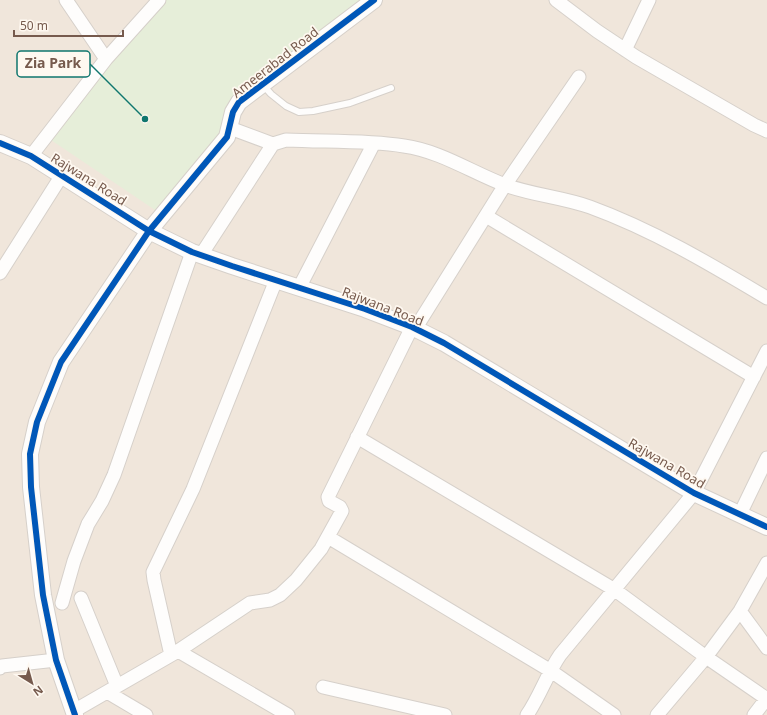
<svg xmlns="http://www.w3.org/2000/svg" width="767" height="715" viewBox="0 0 767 715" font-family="'Noto Sans',sans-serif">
<rect width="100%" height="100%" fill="#f8f3ed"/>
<!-- residential -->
<path fill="#f0e6db" d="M0,0H767V715H0Z"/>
<!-- green -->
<path fill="#e6eed9" d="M164,0H368L230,101L222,138L158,212L48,138L110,59Z"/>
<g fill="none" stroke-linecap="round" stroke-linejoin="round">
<!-- service casing -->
<g stroke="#d6d0ca" stroke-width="8">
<path id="service" d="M263,85L271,94L286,106L299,112L313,111L350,103L391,88"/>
</g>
<!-- minor casing -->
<g stroke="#d6d0ca" stroke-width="15">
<path id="minor" d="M66,0L106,59
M556,0L597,31L636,57L754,125L767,131
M625,50L649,0
M230,128L273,144L286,140C325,142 365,140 404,146C440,151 471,172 505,185C532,195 562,197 590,207C653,230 710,264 767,298
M31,156L106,59L159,0
M486,216L754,377
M201,255L273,144
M0,273L62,175
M299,288L374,143
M415,329L505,185L579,77
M357,437L615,590L706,657L767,699
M740,514L767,458
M328,537L551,671L614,715
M81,598L117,686
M62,603L74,561L88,524L102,501L114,475L192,252
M740,611L767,648
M178,651L288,715
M171,655L154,580L153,572L193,489L276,280
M0,668L2,666L56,660
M323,687L445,715
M107,692L146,715
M74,711L178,651L250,603L270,600L280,595L296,580L321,549L342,511L340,507L329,501L328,497L412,327
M527,715C540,696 547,674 560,655L694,493L767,351
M657,715L706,657L740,611L767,563
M754,715L767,698"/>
</g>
<!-- tertiary casing -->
<g stroke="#d6d0ca" stroke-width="18">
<path id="tertiary" d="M0,143L31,156L149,231L192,252L232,266L365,309L412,327L444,343L694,493L767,527
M75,715L56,660L43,595L31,487L30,454L37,422L61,362L149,231L227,137L233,112L239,102L374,0"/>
</g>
<!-- service -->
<use href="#service" stroke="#fefdfc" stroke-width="6"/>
<!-- minor -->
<use href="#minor" stroke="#fefdfc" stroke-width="13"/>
<!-- tertiary -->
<use href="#tertiary" stroke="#fefdfc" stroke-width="16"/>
<!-- cycleway casing -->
<g stroke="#fef8f0" stroke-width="8">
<path id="cycleway" d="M0,143L31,156L149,231L192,252L232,266L365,309L412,327L444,343L694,493L767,527
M75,715L56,660L43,595L31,487L30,454L37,422L61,362L149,231L227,137L233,112L239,102L374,0"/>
</g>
<!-- cycleway -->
<use href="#cycleway" stroke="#0057b8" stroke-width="6"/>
</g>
<g text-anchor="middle" stroke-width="3.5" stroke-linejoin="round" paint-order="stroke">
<!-- street labels -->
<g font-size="13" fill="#765a4d" stroke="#fef8f0">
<text transform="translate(275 62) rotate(-38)" y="5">Ameerabad Road</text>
<text transform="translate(89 179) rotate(32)" y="5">Rajwana Road</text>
<text transform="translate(383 306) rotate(21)" y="5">Rajwana Road</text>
<text transform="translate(667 463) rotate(30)" y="5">Rajwana Road</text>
</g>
</g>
<!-- callouts -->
<path fill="none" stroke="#0f766e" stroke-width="1.5" d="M145 119L90 64"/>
<circle fill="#0f766e" stroke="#fef8f0" stroke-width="1.5" cx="145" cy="119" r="4"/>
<rect fill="#fef8f0" stroke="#0f766e" stroke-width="1.5" x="17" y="51" width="73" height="26" rx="4"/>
<g font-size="14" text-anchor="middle" font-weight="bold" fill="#765a4d">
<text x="53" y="68">Zia Park</text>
</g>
<!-- north arrow -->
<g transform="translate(32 683) rotate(143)" stroke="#fef8f0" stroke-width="3" paint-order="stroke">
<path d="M0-3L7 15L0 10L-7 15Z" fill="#765a4d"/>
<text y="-6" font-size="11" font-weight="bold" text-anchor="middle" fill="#765a4d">N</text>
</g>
<!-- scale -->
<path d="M14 30v6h109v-6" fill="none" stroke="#765a4d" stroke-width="2"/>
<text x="20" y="30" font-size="12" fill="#765a4d" stroke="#fef8f0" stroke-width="3" paint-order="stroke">50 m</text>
</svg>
